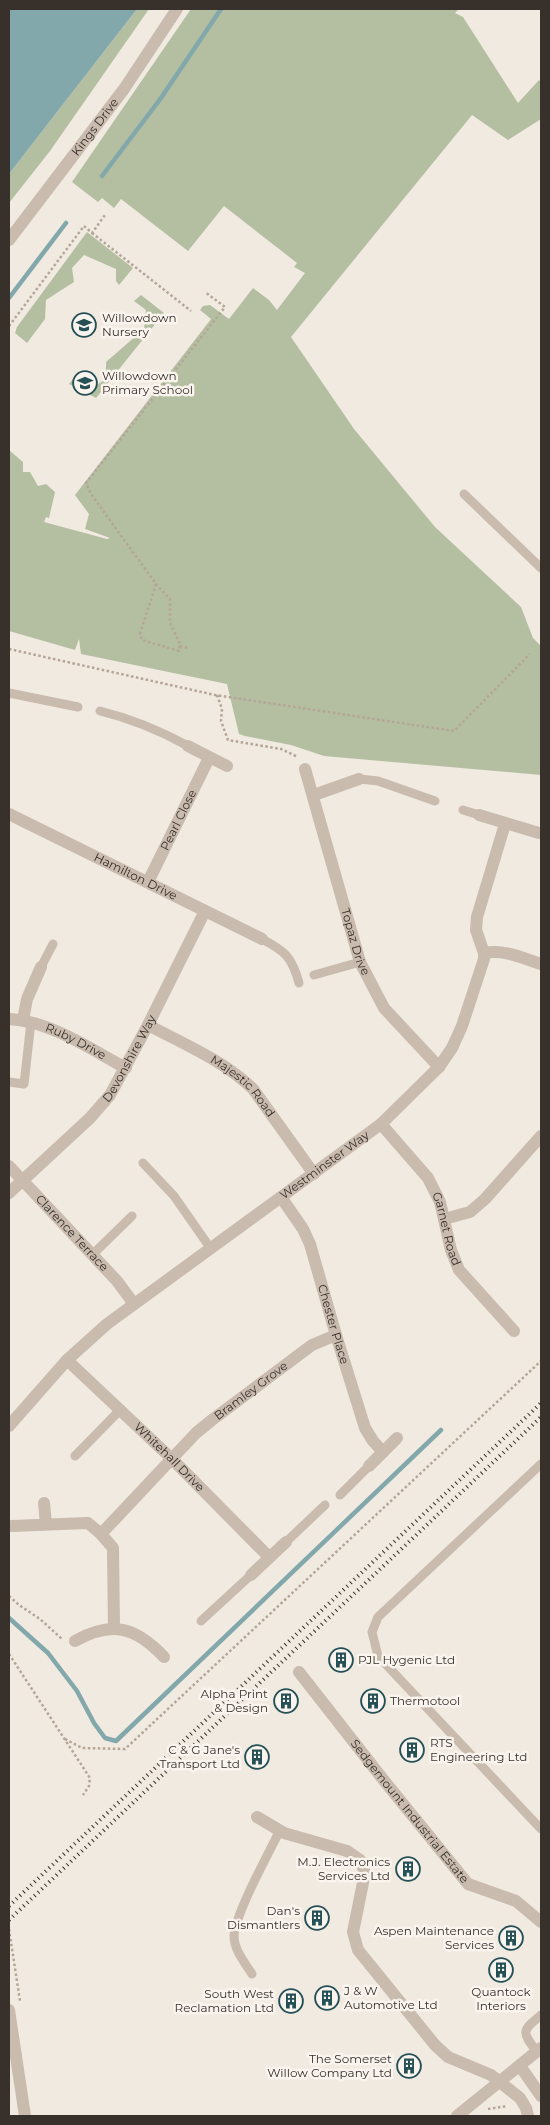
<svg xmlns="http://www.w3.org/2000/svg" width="550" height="2125" viewBox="0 0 550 2125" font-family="Montserrat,sans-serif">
<rect width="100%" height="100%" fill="#f1eae1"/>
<!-- green -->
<path fill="#b4bfa1" d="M137,9H149L50,151L9,203V174Z
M191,9H459L455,13L463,17L518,103L539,80L541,82V119L508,140L472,115L291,337L354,429L435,527L521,607L533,638L541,646V775L324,756L291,745L245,736L239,734L227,684L81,654L79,639L75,650L9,631V450L23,462V472H30L38,486L46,484L55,492L49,518L46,517L44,522L107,539L110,538L85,529L89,514L75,495L211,319L200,310L203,306L210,305L229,319L253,288L269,300L277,310L305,273L294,267L297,263L224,206L188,251L121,199L114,208L102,198L98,202L72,182Z
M87,232L133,268L119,285L116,281V269L84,255L72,268L74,282L46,300L45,319L27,343L15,333L17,327Z
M141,295L164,313L96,398L69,384L78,373L85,385L92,388L106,379V362L144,329L146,310L134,301Z"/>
<!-- water -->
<path fill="#82a8ac" d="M9,9H137L9,174Z"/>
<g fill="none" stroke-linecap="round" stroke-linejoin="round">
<!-- stream -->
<path stroke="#82a8ac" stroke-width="4.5" d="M102,176L161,98L221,9
M9,298L66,223
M9,1618L48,1653L77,1691L94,1723L105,1738L116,1741L441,1430"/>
<!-- path -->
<path stroke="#b4a597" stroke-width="2.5" stroke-dasharray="2.5 2.5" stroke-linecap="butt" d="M92,233L191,311
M9,326L84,226L92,233L105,215
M156,584L140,634L142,640L179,651L180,644L170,623V599L156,584L91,494L86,483L225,307L205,292
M180,646L188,648
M9,649L215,695L454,731L530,654
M217,695L222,709L221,721L228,740L281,749L298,757
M9,1596L19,1605L40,1619L62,1639
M9,1654L90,1778L89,1786L83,1795
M65,1739L82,1748L125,1749L541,1361
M9,1929L20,2001
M488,2109L507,2106"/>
<!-- lane -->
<path stroke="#c9bbad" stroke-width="9" d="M464,494L541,568
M9,693L78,707
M100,711C133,719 159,730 188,746
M359,779L378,781L435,801
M463,810L479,815
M262,939C285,951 292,957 299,983
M41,967L53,944
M314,975L360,962
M9,1082L24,1084L31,1022
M143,1163L174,1196L211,1249
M92,1255L132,1216
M75,1456L121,1409
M541,1464L378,1617L372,1632L378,1656L541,1829
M340,1495L369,1466
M286,1542L325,1505
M201,1621L251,1575
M252,1974C245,1963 234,1950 234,1936C235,1914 269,1853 280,1830
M537,2052C521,2031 522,2031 541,2015"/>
<!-- street -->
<g stroke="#c9bbad" stroke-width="12">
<path id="s1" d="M9,240L124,89L177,9"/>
<path d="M188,746L227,766"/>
<path id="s2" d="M305,769L360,962L384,1008L439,1067"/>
<path d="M314,795L359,779"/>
<path id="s3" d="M9,814L262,939"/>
<path d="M479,815L539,833"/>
<path id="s4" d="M148,882L209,758"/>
<path d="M484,953C504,949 522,958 541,964"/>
<path id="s5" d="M9,1019C50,1021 90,1049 126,1068"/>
<path d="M23,1020L27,999L41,967"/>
<path id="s6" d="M148,1025C184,1044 224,1061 253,1089L314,1174"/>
<path id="s7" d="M381,1124L428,1178L440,1202L451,1250L459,1270L514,1331"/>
<path id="s8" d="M9,1166L117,1281L134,1304"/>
<path id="s9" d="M9,1193L90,1118L110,1095L148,1025L205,911"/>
<path id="s10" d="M281,1197L303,1229L310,1244L336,1335L365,1428L373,1441L383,1452"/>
<path d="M444,1219L470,1212L485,1199L541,1136"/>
<path id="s11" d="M67,1360L172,1459L269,1557"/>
<path id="s12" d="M9,1426L67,1360L107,1324L381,1124L439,1067L452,1048L462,1026L484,959V953L476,930L477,917L505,824"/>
<path d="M369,1466L397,1438"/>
<path d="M44,1503L46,1524"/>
<path d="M12,1526L88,1523L101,1534L113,1548L114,1628"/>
<path id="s13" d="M101,1534L196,1433L212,1420L312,1345L336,1335"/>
<path d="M251,1575L286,1542"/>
<path d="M75,1641C111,1621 135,1626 164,1657"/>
<path id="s14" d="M299,1672L382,1778L468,1884L516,1901L541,1922"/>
<path d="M257,1817L284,1833L347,1851L360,1860L365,1873L353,1932L358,1950L435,2045L448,2057L491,2075L520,2098L526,2108L528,2116"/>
<path d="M9,2010L25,2116"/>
<path d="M520,2066L541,2096"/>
<path d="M457,2116L541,2048"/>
</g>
<!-- rail -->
<path stroke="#38302b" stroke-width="4" stroke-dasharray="1 4" stroke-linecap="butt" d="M9,1906L541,1403
M9,1920L541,1417"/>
</g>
<!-- icons -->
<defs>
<g id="school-ring" transform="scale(1.25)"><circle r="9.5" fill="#f9f4ed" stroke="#245056" stroke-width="1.5"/><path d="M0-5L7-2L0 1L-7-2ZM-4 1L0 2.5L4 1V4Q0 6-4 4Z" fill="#245056"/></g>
<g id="building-ring" transform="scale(1.25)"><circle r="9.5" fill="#f9f4ed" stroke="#245056" stroke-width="1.5"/><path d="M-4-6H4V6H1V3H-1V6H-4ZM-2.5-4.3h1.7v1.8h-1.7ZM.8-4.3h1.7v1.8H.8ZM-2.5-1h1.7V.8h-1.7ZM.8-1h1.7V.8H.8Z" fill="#245056"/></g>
</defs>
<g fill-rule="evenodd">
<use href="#school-ring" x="84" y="325"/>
<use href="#school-ring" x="85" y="383"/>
<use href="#building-ring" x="341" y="1660"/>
<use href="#building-ring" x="286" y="1701"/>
<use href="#building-ring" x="373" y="1701"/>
<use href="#building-ring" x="412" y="1750"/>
<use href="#building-ring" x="257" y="1757"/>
<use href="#building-ring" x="408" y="1869"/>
<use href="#building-ring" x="317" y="1918"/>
<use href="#building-ring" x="511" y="1938"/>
<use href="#building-ring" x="501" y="1970"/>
<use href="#building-ring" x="327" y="1998"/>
<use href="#building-ring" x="291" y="2001"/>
<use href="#building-ring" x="409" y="2066"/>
</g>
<g text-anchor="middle" stroke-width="5" stroke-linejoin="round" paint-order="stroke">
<!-- street labels -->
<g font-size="12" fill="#38302b" stroke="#f9f4ed">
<text dy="4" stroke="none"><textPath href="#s1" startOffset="142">Kings Drive</textPath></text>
<text dy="4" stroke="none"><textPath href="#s4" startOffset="69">Pearl Close</textPath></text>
<text dy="4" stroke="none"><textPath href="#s3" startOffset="141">Hamilton Drive</textPath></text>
<text dy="4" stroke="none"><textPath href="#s2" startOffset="180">Topaz Drive</textPath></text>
<text dy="4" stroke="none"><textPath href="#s5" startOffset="71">Ruby Drive</textPath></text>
<text dy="4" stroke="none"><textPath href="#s9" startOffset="182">Devonshire Way</textPath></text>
<text dy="4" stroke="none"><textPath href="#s6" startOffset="114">Majestic Road</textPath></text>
<text dy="4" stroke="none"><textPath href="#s12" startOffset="411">Westminster Way</textPath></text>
<text dy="4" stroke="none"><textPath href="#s7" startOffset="126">Garnet Road</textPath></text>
<text dy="4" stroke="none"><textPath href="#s8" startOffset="92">Clarence Terrace</textPath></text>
<text dy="4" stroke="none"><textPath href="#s10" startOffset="139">Chester Place</textPath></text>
<text dy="4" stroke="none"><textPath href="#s13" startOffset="208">Bramley Grove</textPath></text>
<text dy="4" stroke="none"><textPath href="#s11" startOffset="141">Whitehall Drive</textPath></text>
<text dy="4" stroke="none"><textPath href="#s14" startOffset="178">Sedgemount Industrial Estate</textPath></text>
</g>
<!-- poi labels -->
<g font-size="12" fill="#38302b" stroke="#f9f4ed" text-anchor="end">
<text x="102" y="322" text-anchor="start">Willowdown<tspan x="102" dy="14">Nursery</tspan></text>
<text x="102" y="380" text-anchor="start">Willowdown<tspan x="102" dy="14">Primary School</tspan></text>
<text x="358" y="1664" text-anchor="start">PJL Hygenic Ltd</text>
<text x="268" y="1698">Alpha Print<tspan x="268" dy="14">&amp; Design</tspan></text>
<text x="390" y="1705" text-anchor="start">Thermotool</text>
<text x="430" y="1747" text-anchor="start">RTS<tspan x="430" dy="14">Engineering Ltd</tspan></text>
<text x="240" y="1754">C &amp; G Jane's<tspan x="240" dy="14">Transport Ltd</tspan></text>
<text x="390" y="1866">M.J. Electronics<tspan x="390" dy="14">Services Ltd</tspan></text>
<text x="300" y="1915">Dan's<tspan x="300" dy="14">Dismantlers</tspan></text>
<text x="494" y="1935">Aspen Maintenance<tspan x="494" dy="14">Services</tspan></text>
<text x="344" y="1995" text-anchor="start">J &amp; W<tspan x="344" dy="14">Automotive Ltd</tspan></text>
<text x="501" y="1996" text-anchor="middle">Quantock<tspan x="501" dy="14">Interiors</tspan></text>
<text x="274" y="1998">South West<tspan x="274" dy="14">Reclamation Ltd</tspan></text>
<text x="392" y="2063">The Somerset<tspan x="392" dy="14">Willow Company Ltd</tspan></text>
</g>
</g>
<!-- border -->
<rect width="550" height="2125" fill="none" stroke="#38302b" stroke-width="20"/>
</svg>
